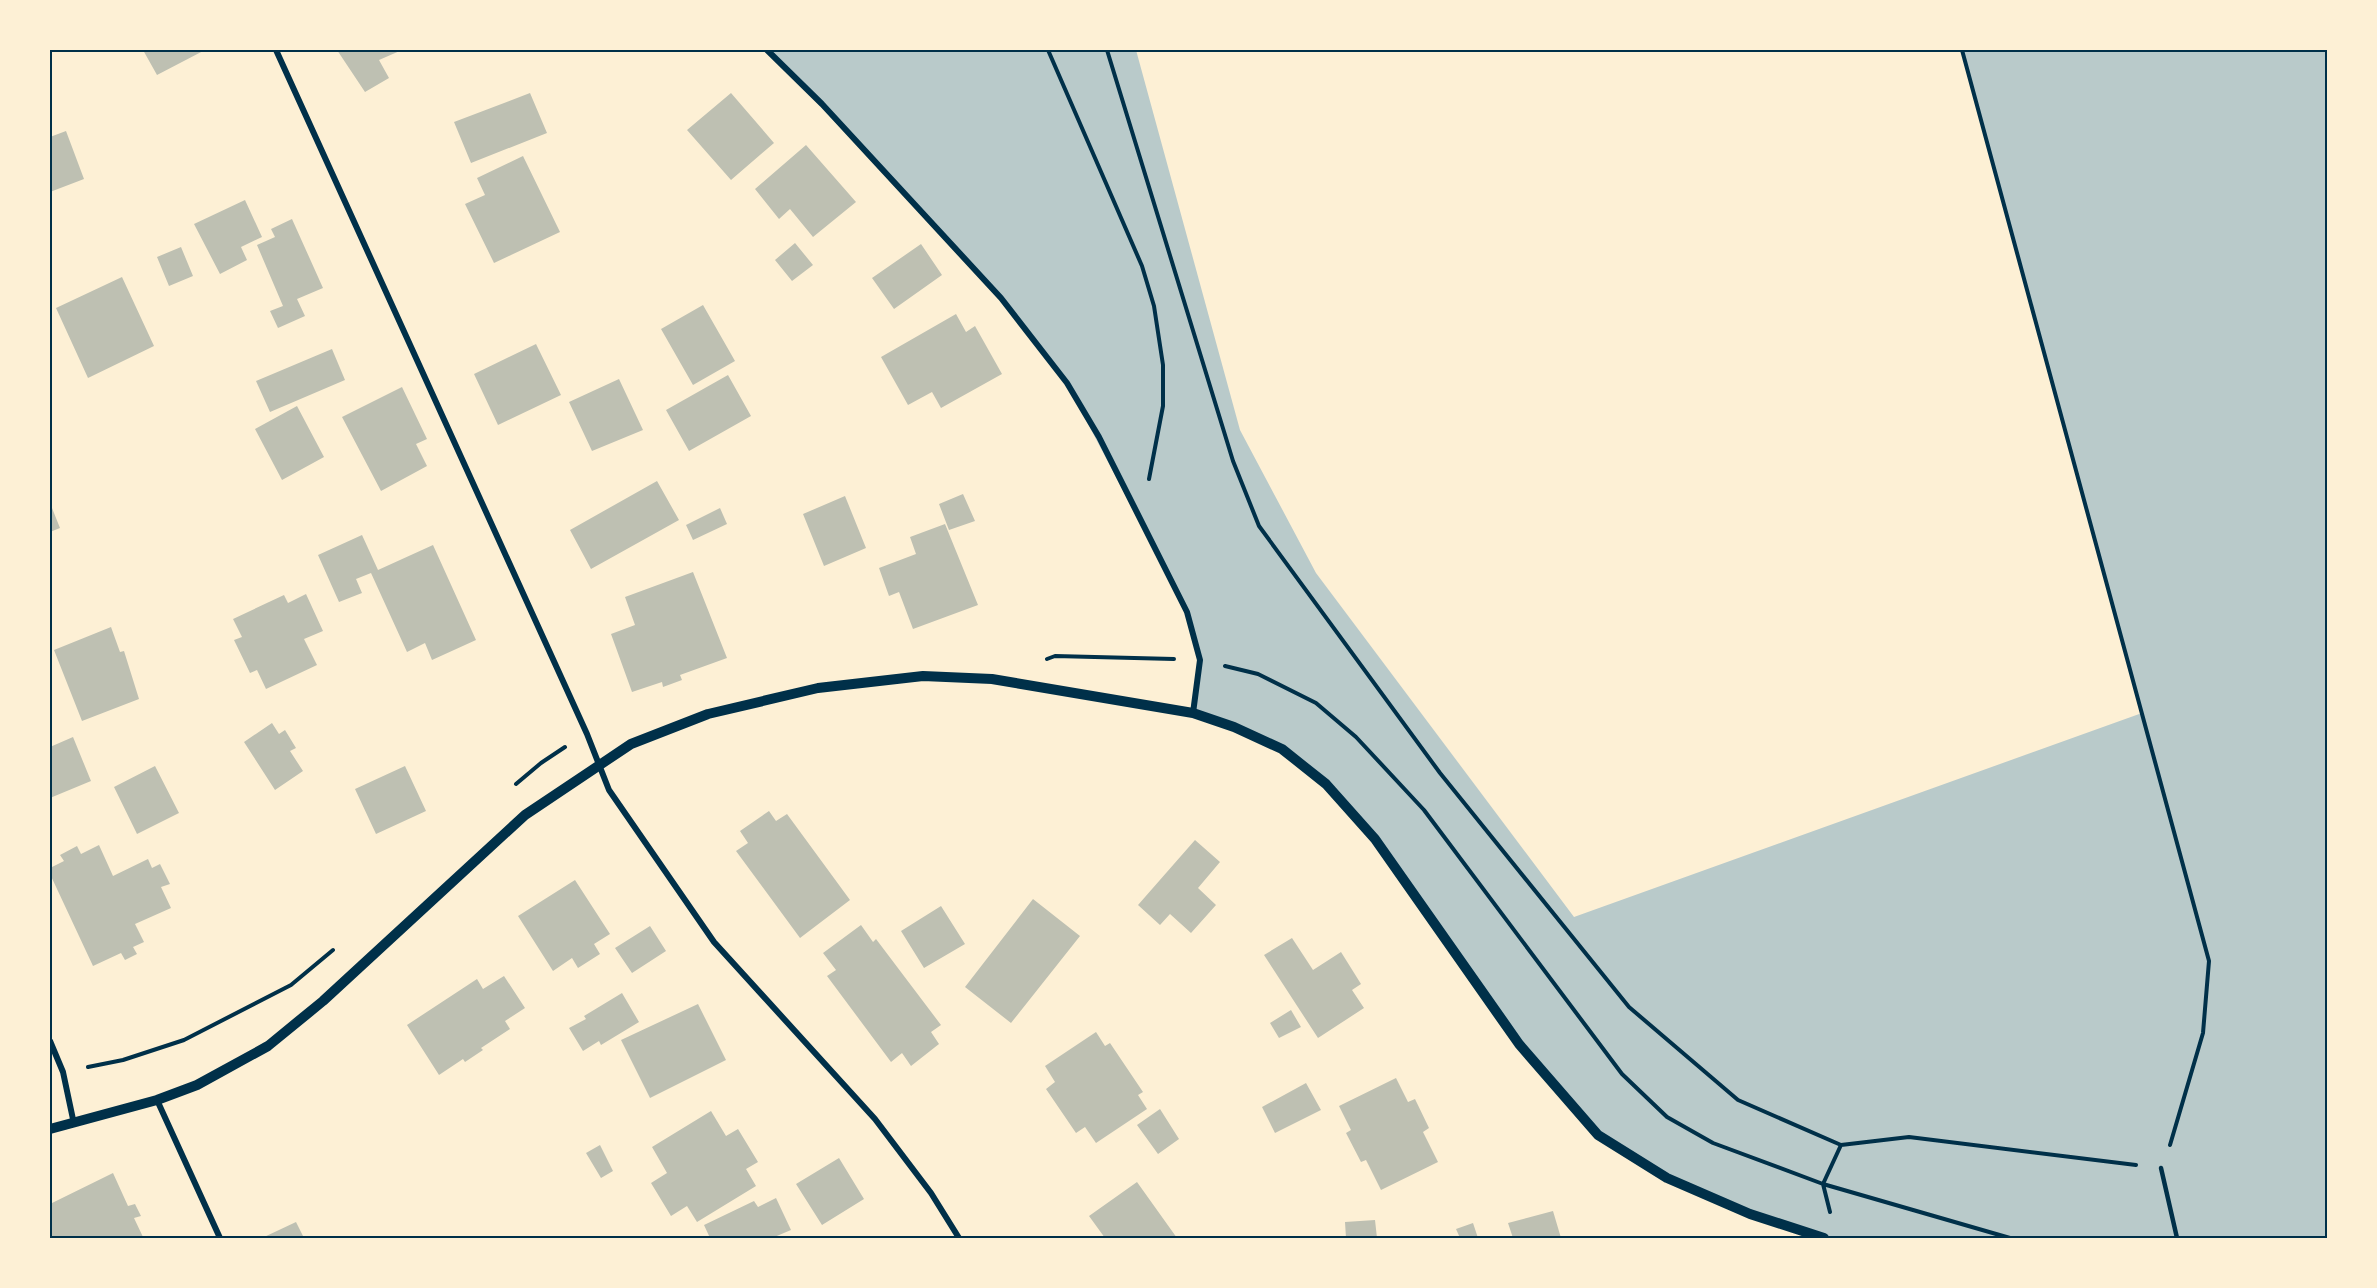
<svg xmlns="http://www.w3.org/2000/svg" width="2377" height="1288" viewBox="0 0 2377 1288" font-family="'Work Sans',sans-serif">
<rect width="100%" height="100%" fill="#fdf0d5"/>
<!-- green -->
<path fill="#b9caca" d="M767,50H1136L1240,430L1316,573L1574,917L2142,713L1962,50H2327V1238H1824L1667,1178L1598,1135L1546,1076L1375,839L1326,784L1282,749L1193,713L1200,660L1187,612L1067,384L1001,298Z"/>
<!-- building -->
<path fill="#bec0b2" d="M143,50H205L157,75Z
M337,50H402L379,60L389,78L365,92Z
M530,93L547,133L471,163L454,122Z
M731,93L774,143L731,180L687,130Z
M66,131L84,179L50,192V137Z
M806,145L856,202L813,237L790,209L779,219L755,189Z
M523,156L560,232L494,263L465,204L485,195L477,178Z
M245,200L262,237L241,247L247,260L220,274L194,224Z
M292,219L323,288L297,299L305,316L278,328L270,311L283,306L257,245L275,237L271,229Z
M795,243L813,265L792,281L775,260Z
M921,244L942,275L894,309L872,278Z
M181,247L193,276L169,286L157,257Z
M122,277L154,346L88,378L56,308Z
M703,305L735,361L693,385L661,329Z
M956,314L966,332L975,326L1002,374L941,408L932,392L908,405L881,357Z
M536,344L561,395L498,425L474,374Z
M332,349L345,380L270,412L256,381Z
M728,375L751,416L689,451L666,410Z
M619,379L643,430L592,451L569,402Z
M402,387L427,439L416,444L427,466L381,491L342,417Z
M297,406L324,457L282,480L255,429Z
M657,481L679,520L591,569L570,530Z
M963,494L975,521L949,530L939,504Z
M845,496L866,548L824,566L803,514Z
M50,503L60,528L50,532Z
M720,508L727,524L693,540L686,525Z
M945,524L978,605L913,629L899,592L889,596L879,568L916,554L910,537Z
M362,535L378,570L433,545L476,640L432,660L425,643L407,652L371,573L356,579L362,593L339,602L318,555Z
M693,572L727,658L680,675L682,680L663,687L662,682L632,692L611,634L635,625L625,597Z
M306,594L323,631L304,639L317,665L266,689L257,670L250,673L234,640L242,637L233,619L284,595L288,603Z
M111,627L120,652L124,651L139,699L82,721L54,650Z
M272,723L279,734L285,730L296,748L290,751L303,771L275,790L244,742Z
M73,737L91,781L50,798V747Z
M155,766L179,813L137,834L114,787Z
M405,766L426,811L376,834L355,789Z
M769,811L776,821L787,814L850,900L800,938L736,851L748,843L740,831Z
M1195,840L1220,862L1198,888L1216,905L1191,933L1170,914L1160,925L1138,905Z
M99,845L113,876L148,859L152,868L160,864L170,884L161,887L171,908L135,924L144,942L133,947L137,954L125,960L121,953L93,966L50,874V868L64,861L60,855L77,846L81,854Z
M575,880L610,934L594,944L600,954L578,968L572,958L553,971L518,916Z
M1033,899L1080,936L1011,1023L965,987Z
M941,906L965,944L924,968L901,931Z
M861,925L873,942L876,939L941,1025L931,1032L939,1044L911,1066L902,1053L891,1062L827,976L836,970L823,953Z
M650,926L666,951L632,973L615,948Z
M1292,938L1313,970L1341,952L1361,984L1352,990L1364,1008L1318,1038L1264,955Z
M504,976L525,1008L505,1021L510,1029L481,1048L483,1050L465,1062L463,1059L439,1075L407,1025L477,979L483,989Z
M622,993L639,1022L601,1045L599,1041L583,1051L569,1028L586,1019L584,1016Z
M698,1004L726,1060L650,1098L621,1040Z
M1291,1010L1301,1027L1279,1038L1270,1023Z
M1096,1032L1105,1046L1110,1043L1143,1092L1138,1095L1147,1109L1096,1143L1085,1127L1076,1133L1046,1089L1055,1082L1045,1066Z
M1396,1078L1408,1102L1415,1099L1429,1128L1423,1132L1438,1162L1381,1190L1366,1160L1361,1162L1346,1133L1351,1130L1339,1106Z
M1306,1083L1321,1110L1275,1133L1262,1107Z
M1160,1109L1179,1139L1158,1154L1137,1125Z
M711,1111L726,1136L738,1129L758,1162L746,1169L756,1186L697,1222L687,1206L671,1216L651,1183L667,1173L652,1147Z
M600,1145L613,1171L601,1178L586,1153Z
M839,1158L864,1199L822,1225L796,1184Z
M113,1173L128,1206L135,1204L141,1216L134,1218L143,1237L50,1238V1204Z
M1137,1182L1177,1238H1105L1089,1216Z
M776,1198L791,1230L772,1238H710L704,1225L754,1201L758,1207Z
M1553,1211L1561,1238H1513L1508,1223Z
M1375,1220L1377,1238H1346L1345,1222Z
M296,1222L304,1238H262Z
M1473,1223L1478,1238H1460L1456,1229Z"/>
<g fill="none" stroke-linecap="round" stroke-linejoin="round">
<!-- path -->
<path stroke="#003049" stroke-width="4" d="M1048,50L1142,266L1154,306L1163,365V406L1149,479
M1107,50L1233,461L1259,526L1440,773L1629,1007L1738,1100L1841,1145L1909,1137L2136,1165
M1962,50L2209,961L2203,1033L2170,1145
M1047,659L1055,656L1174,659
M1225,666L1258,674L1316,703L1356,737L1424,810L1622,1074L1667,1117L1713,1143L1823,1184L2010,1238
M516,784L541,763L565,747
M88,1067L123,1060L184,1040L291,985L333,950
M1830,1212L1823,1184L1841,1145"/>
<!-- service -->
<path stroke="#003049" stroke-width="4.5" d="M2161,1168L2177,1238"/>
<!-- minor -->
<path stroke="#003049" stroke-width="6" d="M276,50L587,734L609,790L714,942L875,1119L931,1193L959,1238
M767,50L822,104L1001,298L1067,383L1099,437L1187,612L1200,660L1193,713
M50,1041L63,1072L74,1124
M157,1100L220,1238"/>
<!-- tertiary -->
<path stroke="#003049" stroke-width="10" d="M50,1129L157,1100L197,1085L268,1046L323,1001L525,815L631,744L708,714L818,688L923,676L992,679L1193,713L1234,727L1282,749L1326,784L1375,839L1519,1044L1598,1135L1667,1178L1750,1214L1824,1238"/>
</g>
<!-- border -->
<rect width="2377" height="1288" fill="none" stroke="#fdf0d5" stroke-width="102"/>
<rect x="51" y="51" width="2275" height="1186" fill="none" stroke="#003049" stroke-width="2"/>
</svg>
